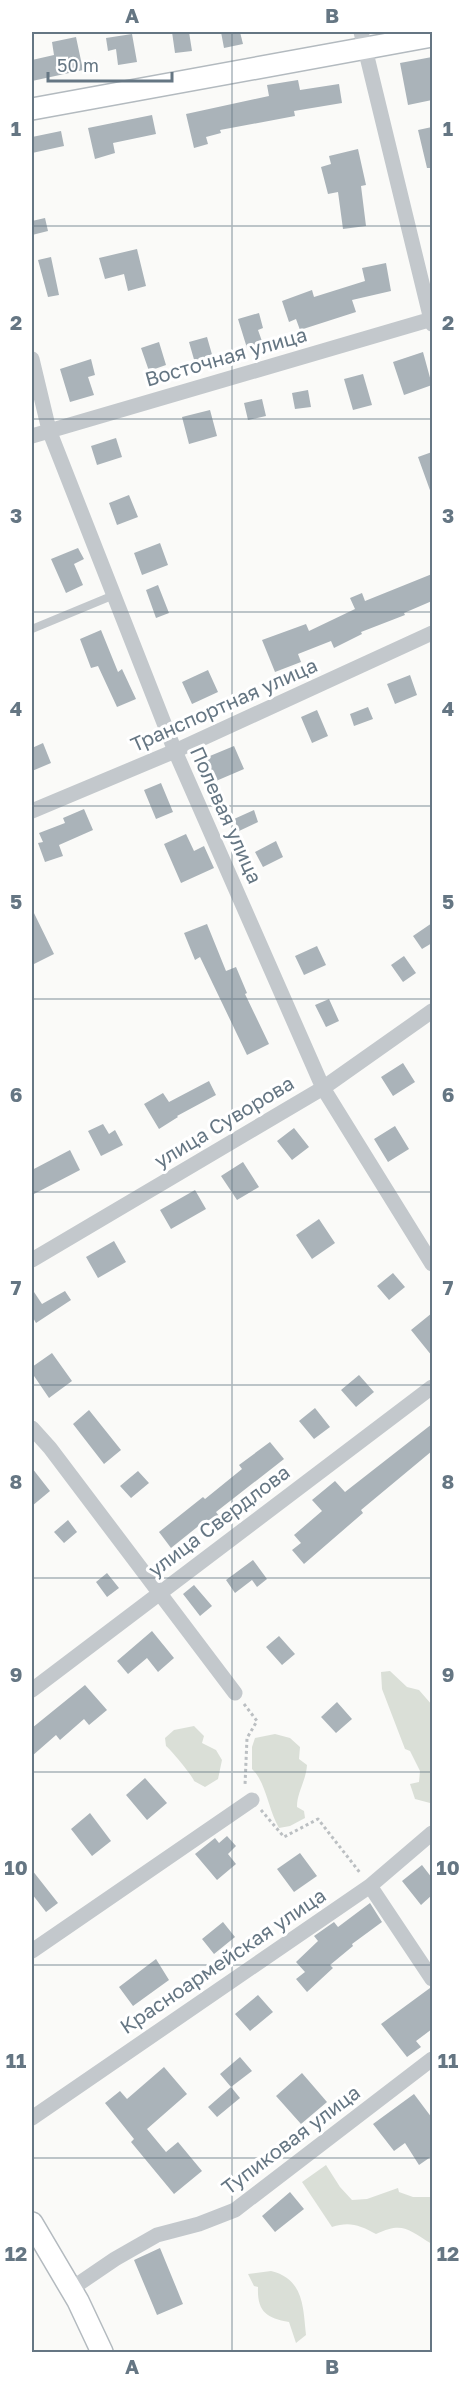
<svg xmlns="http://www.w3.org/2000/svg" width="464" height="2384" viewBox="0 0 464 2384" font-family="'Golos Text',sans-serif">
<rect width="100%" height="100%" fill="#fafaf8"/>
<!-- green -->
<path fill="#dadfd7" d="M390,1671L407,1687L419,1690L432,1705V1801L430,1803L415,1799L410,1784L419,1782L420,1771L410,1751L405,1749L382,1689L381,1672Z
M194,1726L204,1736L202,1743L216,1750L222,1760L218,1779L205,1787L194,1781C193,1776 170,1749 166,1746L165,1738L174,1730Z
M275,1734L290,1738L300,1747L299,1759L307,1765C306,1781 297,1792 297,1807L304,1811L305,1818L290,1826L279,1828C268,1809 266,1782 252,1769V1747L255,1738Z
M326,2165L340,2187L352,2200L367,2199L398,2188L399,2192L413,2197H432V2244C408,2230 404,2221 376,2234C360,2225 349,2221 332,2227L302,2182Z
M271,2271C304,2279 303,2307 306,2335L296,2343L289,2322C266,2318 257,2311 258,2287L254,2286L248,2274Z"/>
<!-- building -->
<path fill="#aab3b9" d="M172,32H189L192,51L175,53Z
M221,32H240L243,44L224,48Z
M132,34L137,62L118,65L116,49L108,51L106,38Z
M76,37L83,70L32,81V60L54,55L52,42Z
M432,57V100L408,105L400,63Z
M298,80L300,90L339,84L342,103L294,111L295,116L220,130L221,133L206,137L208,144L194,148L186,114L269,96L267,85Z
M152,115L156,134L113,143L115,153L95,159L88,128Z
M432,127V168H427L418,130Z
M61,131L64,146L32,153V137Z
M358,149L366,185L361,186L366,226L343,229L338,192L328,194L321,167L331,164L329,156Z
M45,218L48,231L32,235V221Z
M137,249L146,286L128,291L124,274L105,279L99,258Z
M51,257L59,295L48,297L38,260Z
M386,263L391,291L352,300L356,312L300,330L296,319L289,322L282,301L312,290L314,297L365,281L362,268Z
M259,313L263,328L258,330L263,344L247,348L238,319Z
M207,337L213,358L195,363L189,342Z
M159,342L166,365L149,371L141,348Z
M423,352L432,385L404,395L393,362Z
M91,359L95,375L88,377L94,395L70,402L60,369Z
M363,374L372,405L353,410L344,379Z
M308,390L311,407L295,409L292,393Z
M262,399L266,416L248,420L244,403Z
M210,410L217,436L189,444L182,417Z
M116,438L122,457L97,465L91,446Z
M432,452V492L431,493L418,457Z
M129,495L138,517L117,525L109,503Z
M160,543L168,565L142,575L134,553Z
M78,548L84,559L74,564L83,585L66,593L51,559Z
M432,574V601L404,613L405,615L361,632L362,634L334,648L331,641L298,654L301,662L275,672L262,640L306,624L309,631L355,609L350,598L362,593L365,601Z
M158,585L169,613L156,618L146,590Z
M101,630L118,672L122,669L136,699L117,707L98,666L91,668L80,639Z
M208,670L218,692L192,704L182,682Z
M410,675L417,695L395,704L387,684Z
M368,707L373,719L354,726L350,714Z
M317,710L328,736L312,743L301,717Z
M43,743L51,763L32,771V748Z
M234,746L244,769L216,781L205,758Z
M161,783L173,812L156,819L144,790Z
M84,809L93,830L59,845L63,856L45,862L38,843L43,842L39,833L65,823L63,818Z
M254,810L258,822L239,831L234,819Z
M186,834L194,851L204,846L214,868L181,883L164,844Z
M276,841L283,857L263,867L255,852Z
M32,909L54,954L32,965Z
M432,923V943L422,949L413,936Z
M207,924L226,971L236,967L247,993L245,994L269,1044L247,1055L200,957L195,960L184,933Z
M317,946L326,965L304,975L295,956Z
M404,956L416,973L403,982L391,965Z
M329,999L339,1021L326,1027L315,1005Z
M403,1063L415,1082L393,1096L381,1077Z
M209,1081L216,1095L177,1116L178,1117L159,1129L144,1104L163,1093L169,1102Z
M103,1124L109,1134L115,1130L123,1145L101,1156L88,1131Z
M395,1126L409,1149L388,1162L374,1139Z
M294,1128L309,1147L292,1160L277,1141Z
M70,1150L80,1170L32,1195V1170Z
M243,1162L259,1187L237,1200L221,1176Z
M195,1190L206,1209L171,1229L160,1210Z
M319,1219L335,1243L312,1259L296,1235Z
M114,1241L126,1262L98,1278L86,1257Z
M393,1273L405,1287L389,1300L377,1286Z
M32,1289L42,1304L65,1291L71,1300L36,1323L32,1316Z
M432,1313V1356L411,1330Z
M52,1353L72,1381L49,1398L32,1373V1367Z
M359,1375L374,1392L356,1407L341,1390Z
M315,1408L330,1427L314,1439L299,1421Z
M89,1410L121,1450L104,1464L73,1424Z
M432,1424V1451L361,1510L363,1513L304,1564L292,1550L301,1543L294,1535L322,1511L312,1500L335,1481L345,1492Z
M270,1442L284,1459L216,1512L219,1516L204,1529L201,1524L171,1548L159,1532L203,1497L205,1499L242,1469L239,1465Z
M32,1468L50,1491L32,1506Z
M138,1471L149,1483L131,1498L120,1486Z
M68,1520L77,1532L64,1543L54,1532Z
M253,1560L267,1579L257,1587L252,1580L235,1593L226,1580Z
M107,1573L119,1588L107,1597L96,1582Z
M194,1585L212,1606L200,1616L183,1594Z
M152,1631L174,1658L158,1672L147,1658L128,1674L117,1661Z
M279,1636L295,1654L282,1665L266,1647Z
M85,1685L107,1710L89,1725L84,1719L60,1740L56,1735L32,1756V1728Z
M337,1702L352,1719L336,1733L321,1717Z
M145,1778L167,1803L147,1820L126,1795Z
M90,1813L111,1841L92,1856L71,1829Z
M227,1836L236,1846L228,1854L236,1864L217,1880L195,1854L215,1838L219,1843Z
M300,1853L317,1876L294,1892L277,1869Z
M422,1865L432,1878V1895L421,1905L402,1881Z
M32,1870L58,1903L46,1912L32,1894Z
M370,1903L382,1922L352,1944L353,1946L330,1965L333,1968L307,1992L296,1979L305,1972L296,1962L318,1941L314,1936L334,1922L338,1927Z
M223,1922L235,1937L214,1954L202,1939Z
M156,1959L169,1980L133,2006L119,1987Z
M430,1988L432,1989V2029L416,2041L421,2047L407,2057L381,2024Z
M258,1995L273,2012L250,2031L235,2014Z
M240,2057L252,2071L231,2087L220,2074Z
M164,2067L187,2094L147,2129L166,2152L178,2142L202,2171L174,2194L131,2142L134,2139L105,2103L120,2091L127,2099Z
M302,2073L327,2102L301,2124L276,2096Z
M231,2087L240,2098L217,2117L208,2107Z
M414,2094L432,2118V2156L419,2165L405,2143L394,2151L373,2124Z
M290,2192L304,2209L275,2232L262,2216Z
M160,2248L183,2304L157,2315L134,2260Z"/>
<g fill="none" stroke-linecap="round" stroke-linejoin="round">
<!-- secondary casing -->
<g stroke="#b3babf" stroke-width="24">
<path id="secondary" d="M32,109L432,36
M32,2223L78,2301L102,2352"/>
</g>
<!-- path -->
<path stroke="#bbbfc2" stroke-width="3" stroke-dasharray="3 3" stroke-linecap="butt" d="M244,1704L257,1721L247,1738L245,1785
M261,1810L284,1837L318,1819L361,1874"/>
<!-- lane -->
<path stroke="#c3c8cc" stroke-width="8" d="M32,629L114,595"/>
<!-- street -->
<path stroke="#c3c8cc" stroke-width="15" d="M361,32L432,324
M32,359L49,430L175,751L323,1088L432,1264
M32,436L432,319
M32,811L175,751L432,633
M32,1260L323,1088L432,1011
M32,1428L50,1448L235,1693
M32,1690L432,1387
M370,1886L432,1979
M32,1951L252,1800
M32,2118L370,1886L432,1833
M71,2289L115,2259L157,2235L199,2224L235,2210L432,2059"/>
<!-- secondary -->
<use href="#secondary" stroke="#fff" stroke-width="21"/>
</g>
<!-- grid -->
<path fill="none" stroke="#657683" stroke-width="1.5" stroke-opacity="0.55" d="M232,32V2352M32,226H432M32,419H432M32,612H432M32,806H432M32,999H432M32,1192H432M32,1385H432M32,1578H432M32,1772H432M32,1965H432M32,2158H432"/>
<g text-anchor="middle" stroke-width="6" stroke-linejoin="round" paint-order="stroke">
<!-- street labels -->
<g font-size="20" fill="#657683" stroke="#fff">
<text transform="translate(226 357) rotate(-16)" y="7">Восточная улица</text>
<text transform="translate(224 705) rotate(-24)" y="7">Транспортная улица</text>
<text transform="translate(226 815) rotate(66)" y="7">Полевая улица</text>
<text transform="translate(224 1122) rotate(-31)" y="7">улица Суворова</text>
<text transform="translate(219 1521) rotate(-37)" y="7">улица Свердлова</text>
<text transform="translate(223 1961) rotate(-34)" y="7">Красноармейская улица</text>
<text transform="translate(291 2140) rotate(-37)" y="7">Тупиковая улица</text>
</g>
</g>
<!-- border -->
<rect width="464" height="2384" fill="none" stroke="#ffffff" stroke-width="66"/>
<!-- scale -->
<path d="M48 72v9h124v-9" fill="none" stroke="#657683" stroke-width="3"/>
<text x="57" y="72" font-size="18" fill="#657683" stroke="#ffffff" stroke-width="4.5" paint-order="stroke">50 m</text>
<rect x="33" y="33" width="398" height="2318" fill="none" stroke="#657683" stroke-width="2"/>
<g font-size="20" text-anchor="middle" font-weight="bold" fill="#657683">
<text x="132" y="23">A</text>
<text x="332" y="23">B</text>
<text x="16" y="136">1</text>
<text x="448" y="136">1</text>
<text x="16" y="330">2</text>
<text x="448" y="330">2</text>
<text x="16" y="523">3</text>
<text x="448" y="523">3</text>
<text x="16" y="716">4</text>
<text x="448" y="716">4</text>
<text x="16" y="909">5</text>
<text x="448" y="909">5</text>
<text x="16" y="1102">6</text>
<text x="448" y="1102">6</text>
<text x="16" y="1295">7</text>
<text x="448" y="1295">7</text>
<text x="16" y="1489">8</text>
<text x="448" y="1489">8</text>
<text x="16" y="1682">9</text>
<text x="448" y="1682">9</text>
<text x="16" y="1875">10</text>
<text x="448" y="1875">10</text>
<text x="16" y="2068">11</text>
<text x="448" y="2068">11</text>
<text x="16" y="2261">12</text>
<text x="448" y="2261">12</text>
<text x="132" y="2374">A</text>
<text x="332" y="2374">B</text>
</g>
</svg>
